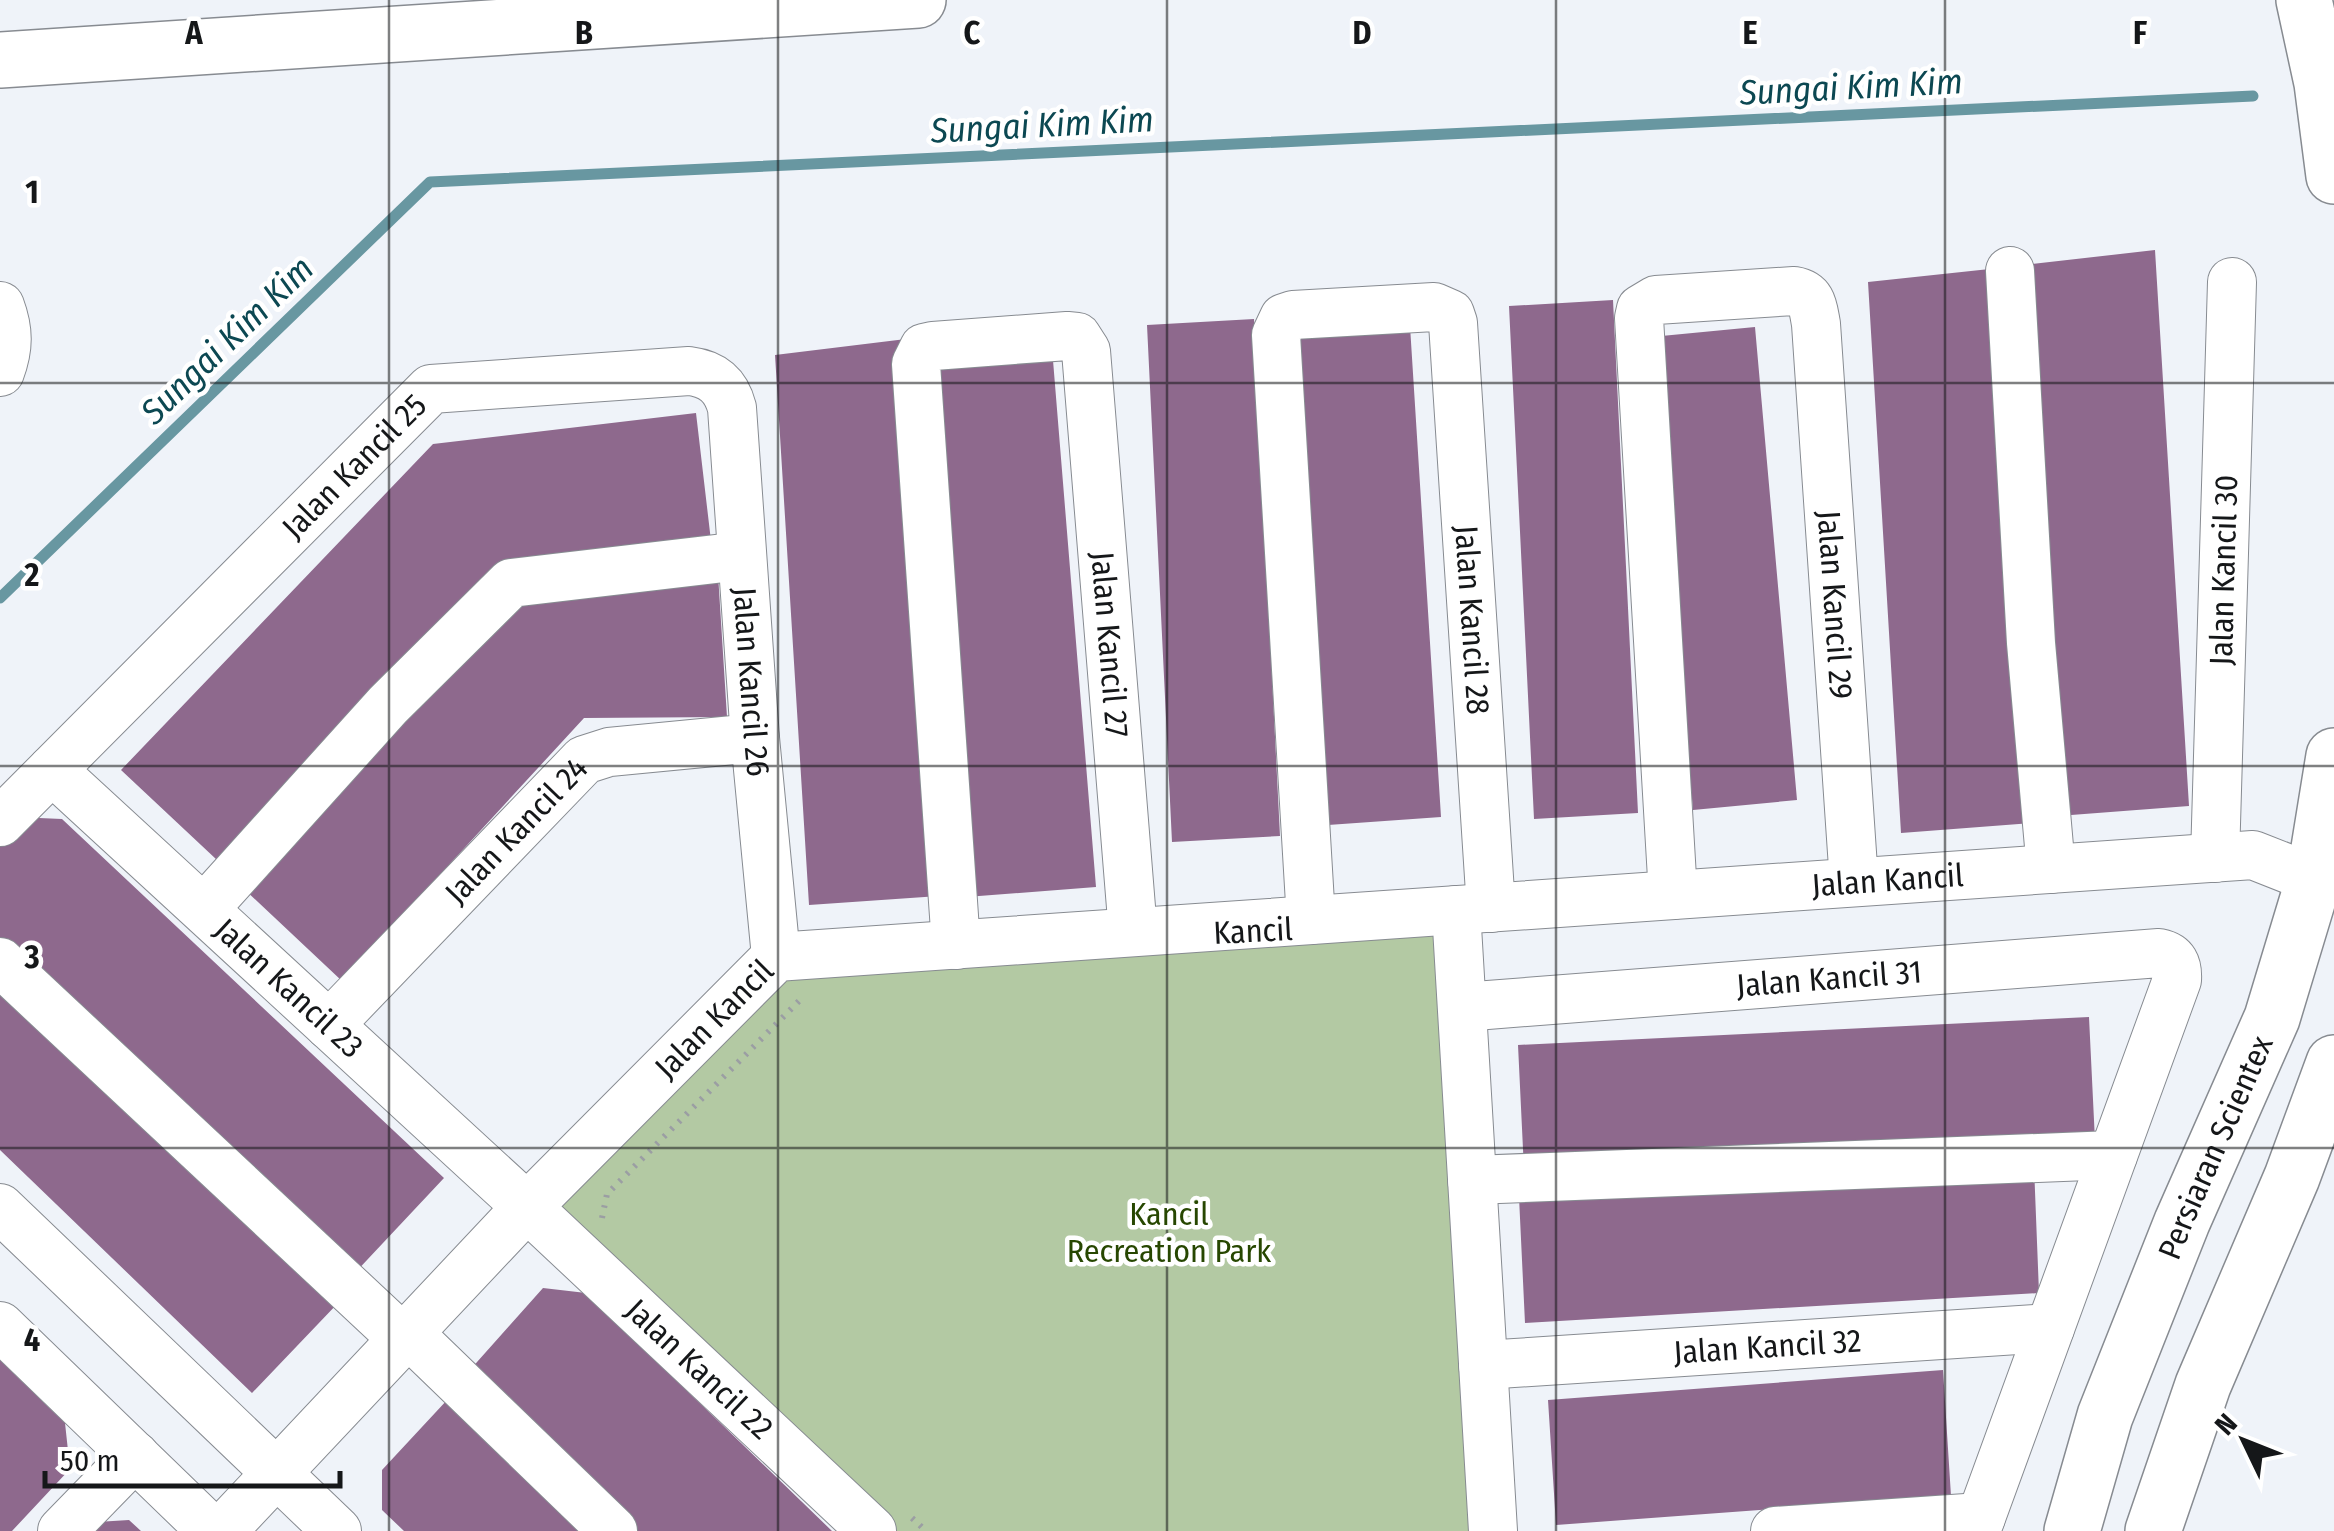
<svg xmlns="http://www.w3.org/2000/svg" width="2334" height="1531" viewBox="0 0 2334 1531" font-family="'Fira Sans Condensed',sans-serif">
<rect width="100%" height="100%" fill="#eff3f9"/>
<!-- green -->
<path fill="#b3c9a3" d="M1456,903L1493,1531H873L538,1214L785,971Z"/>
<g fill="none" stroke-linecap="round" stroke-linejoin="round">
<!-- stream -->
<path stroke="#6897a1" stroke-width="11" d="M0,598L430,182L2253,96"/>
</g>
<!-- building -->
<path fill="#8e698d" d="M2155,250L2189,806L2058,816L2024,265Z
M1999,268L2032,823L1901,833L1868,282Z
M1613,300L1638,813L1534,819L1509,306Z
M1254,319L1280,836L1172,842L1147,325Z
M1410,326L1441,817L1328,825L1297,334Z
M1755,327L1797,800L1693,810L1651,337Z
M906,339L939,896L809,905L775,355Z
M1052,348L1096,887L966,897L921,363Z
M696,413L711,541L505,568L217,860L121,770L433,444Z
M718,574L727,717L584,718L342,981L243,888L528,589Z
M16,817L62,819L444,1178L352,1276L0,945V835Z
M0,977L339,1302L252,1393L0,1150Z
M2089,1017L2095,1141L1524,1170L1518,1045Z
M2034,1166L2039,1293L1525,1323L1519,1197Z
M543,1288L586,1293L832,1531H633L469,1371Z
M0,1360L65,1423L70,1469L12,1531H0Z
M1943,1370L1951,1496L1556,1525L1548,1400Z
M448,1399L589,1531H404L382,1510V1470Z
M129,1520L141,1531H88L97,1522Z"/>
<g fill="none" stroke-linecap="round" stroke-linejoin="round">
<!-- minor casing -->
<g stroke="#878b91" stroke-width="50">
<g id="minor">
<path d="M2010,271L2031,643L2051,869"/>
<path d="M0,306C9,330 9,348 0,372"/>
<path id="s1" d="M52,770L527,1207L872,1531"/>
<path id="s2" d="M0,822L431,389L689,371C713,374 726,385 732,408L755,738L776,957"/>
<path id="s3" d="M2215,858L2232,282"/>
<path id="s4" d="M1673,895L1639,318L1641,309L1656,300L1794,291C1813,294 1813,308 1816,324L1854,882"/>
<path d="M204,909L388,705L511,583L741,556"/>
<path d="M1456,910L1493,1531"/>
<path id="s5" d="M1311,920L1276,335L1284,318L1293,315L1434,307L1450,314L1453,323L1491,908"/>
<path id="s6" d="M956,945L916,364L924,348L933,346L1067,336L1077,337L1086,351L1133,932"/>
<path d="M0,962L402,1338"/>
<path id="s7" d="M1462,1007L2159,953C2174,956 2178,965 2177,980L1976,1531"/>
<path id="s8" d="M329,1025L584,760L609,752L755,738"/>
<path d="M1472,1180L2113,1155"/>
<path d="M0,1208L337,1531"/>
<path d="M0,1326L212,1531"/>
<path d="M407,1332L613,1531"/>
<path id="s9" d="M1483,1365L2050,1328"/>
<path d="M62,1531L135,1456"/>
<path id="s10" d="M222,1531L527,1207L776,957L2253,855L2314,879"/>
<path d="M1775,1531L1981,1517"/>
</g>
</g>
<!-- major casing -->
<g stroke="#878b91" stroke-width="58">
<g id="major">
<path d="M2304,0L2322,83L2334,176"/>
<path d="M0,60L918,0"/>
<path id="s11" d="M2072,1531L2105,1416L2182,1222L2272,1018L2314,879L2334,756"/>
<path d="M2153,1531L2203,1385L2292,1177L2334,1063"/>
</g>
</g>
<!-- path -->
<path stroke="#9b9ea3" stroke-width="6" stroke-dasharray="2.5 8" stroke-linecap="butt" d="M602,1218L607,1194L803,997
M912,1518L926,1531"/>
<!-- minor -->
<use href="#minor" stroke="#fff" stroke-width="48"/>
<!-- major -->
<use href="#major" stroke="#fff" stroke-width="55"/>
</g>
<!-- grid -->
<path fill="none" stroke="#151719" stroke-width="2.5" stroke-opacity="0.55" d="M389,0V1531M778,0V1531M1167,0V1531M1556,0V1531M1945,0V1531M0,383H2334M0,766H2334M0,1148H2334"/>
<g text-anchor="middle" stroke-width="9" stroke-linejoin="round" paint-order="stroke">
<!-- street labels -->
<g font-size="32" fill="#151719" stroke="#fff">
<text dy="11" stroke="none"><textPath href="#s2" startOffset="502">Jalan Kancil 25</textPath></text>
<text dy="11" stroke="none"><textPath href="#s3" startOffset="288">Jalan Kancil 30</textPath></text>
<text dy="11" stroke="none"><textPath href="#s4" startOffset="1068">Jalan Kancil 29</textPath></text>
<text dy="11" stroke="none"><textPath href="#s5" startOffset="1080">Jalan Kancil 28</textPath></text>
<text dy="11" stroke="none"><textPath href="#s6" startOffset="1065">Jalan Kancil 27</textPath></text>
<text dy="11" stroke="none"><textPath href="#s2" startOffset="1205">Jalan Kancil 26</textPath></text>
<text dy="11" stroke="none"><textPath href="#s8" startOffset="270">Jalan Kancil 24</textPath></text>
<text dy="11" stroke="none"><textPath href="#s10" startOffset="1912">Jalan Kancil</textPath></text>
<text transform="translate(1253 931) rotate(-3)" y="11">Kancil</text>
<text dy="11" stroke="none"><textPath href="#s7" startOffset="368">Jalan Kancil 31</textPath></text>
<text dy="11" stroke="none"><textPath href="#s1" startOffset="322">Jalan Kancil 23</textPath></text>
<text dy="11" stroke="none"><textPath href="#s10" startOffset="710">Jalan Kancil</textPath></text>
<text dy="11" stroke="none"><textPath href="#s11" startOffset="410">Persiaran Scientex</textPath></text>
<text dy="11" stroke="none"><textPath href="#s9" startOffset="285">Jalan Kancil 32</textPath></text>
<text dy="11" stroke="none"><textPath href="#s1" startOffset="882">Jalan Kancil 22</textPath></text>
</g>
<!-- park labels -->
<g font-size="32" fill="#274701" stroke="#fff">
<text x="1169" y="1225">Kancil<tspan x="1169" dy="37">Recreation Park</tspan></text>
</g>
<!-- water labels -->
<g font-size="35" font-style="italic" fill="#0c4852" stroke="#fff">
<text transform="translate(1851 87) rotate(-3)" y="12">Sungai Kim Kim</text>
<text transform="translate(1042 125) rotate(-3)" y="12">Sungai Kim Kim</text>
<text transform="translate(227 340) rotate(-44)" y="12">Sungai Kim Kim</text>
</g>
</g>
<g font-size="32" text-anchor="middle" font-weight="bold" fill="#151719" stroke="#fff" stroke-width="9" stroke-linejoin="round" paint-order="stroke">
<text x="194" y="44">A</text>
<text x="584" y="44">B</text>
<text x="972" y="44">C</text>
<text x="1362" y="44">D</text>
<text x="1750" y="44">E</text>
<text x="2140" y="44">F</text>
<text x="32" y="203">1</text>
<text x="32" y="586">2</text>
<text x="32" y="968">3</text>
<text x="32" y="1351">4</text>
</g>
<!-- north arrow -->
<g transform="translate(2244 1441) rotate(313)" stroke="#ffffff" stroke-width="8" paint-order="stroke">
<path d="M0-8L18 38L0 25L-18 38Z" fill="#151719"/>
<text y="-15" font-size="28" font-weight="bold" text-anchor="middle" fill="#151719">N</text>
</g>
<!-- scale -->
<path d="M45 1471v15h295v-15" fill="none" stroke="#151719" stroke-width="5"/>
<text x="60" y="1471" font-size="30" fill="#151719" stroke="#ffffff" stroke-width="8" paint-order="stroke">50 m</text>
</svg>
